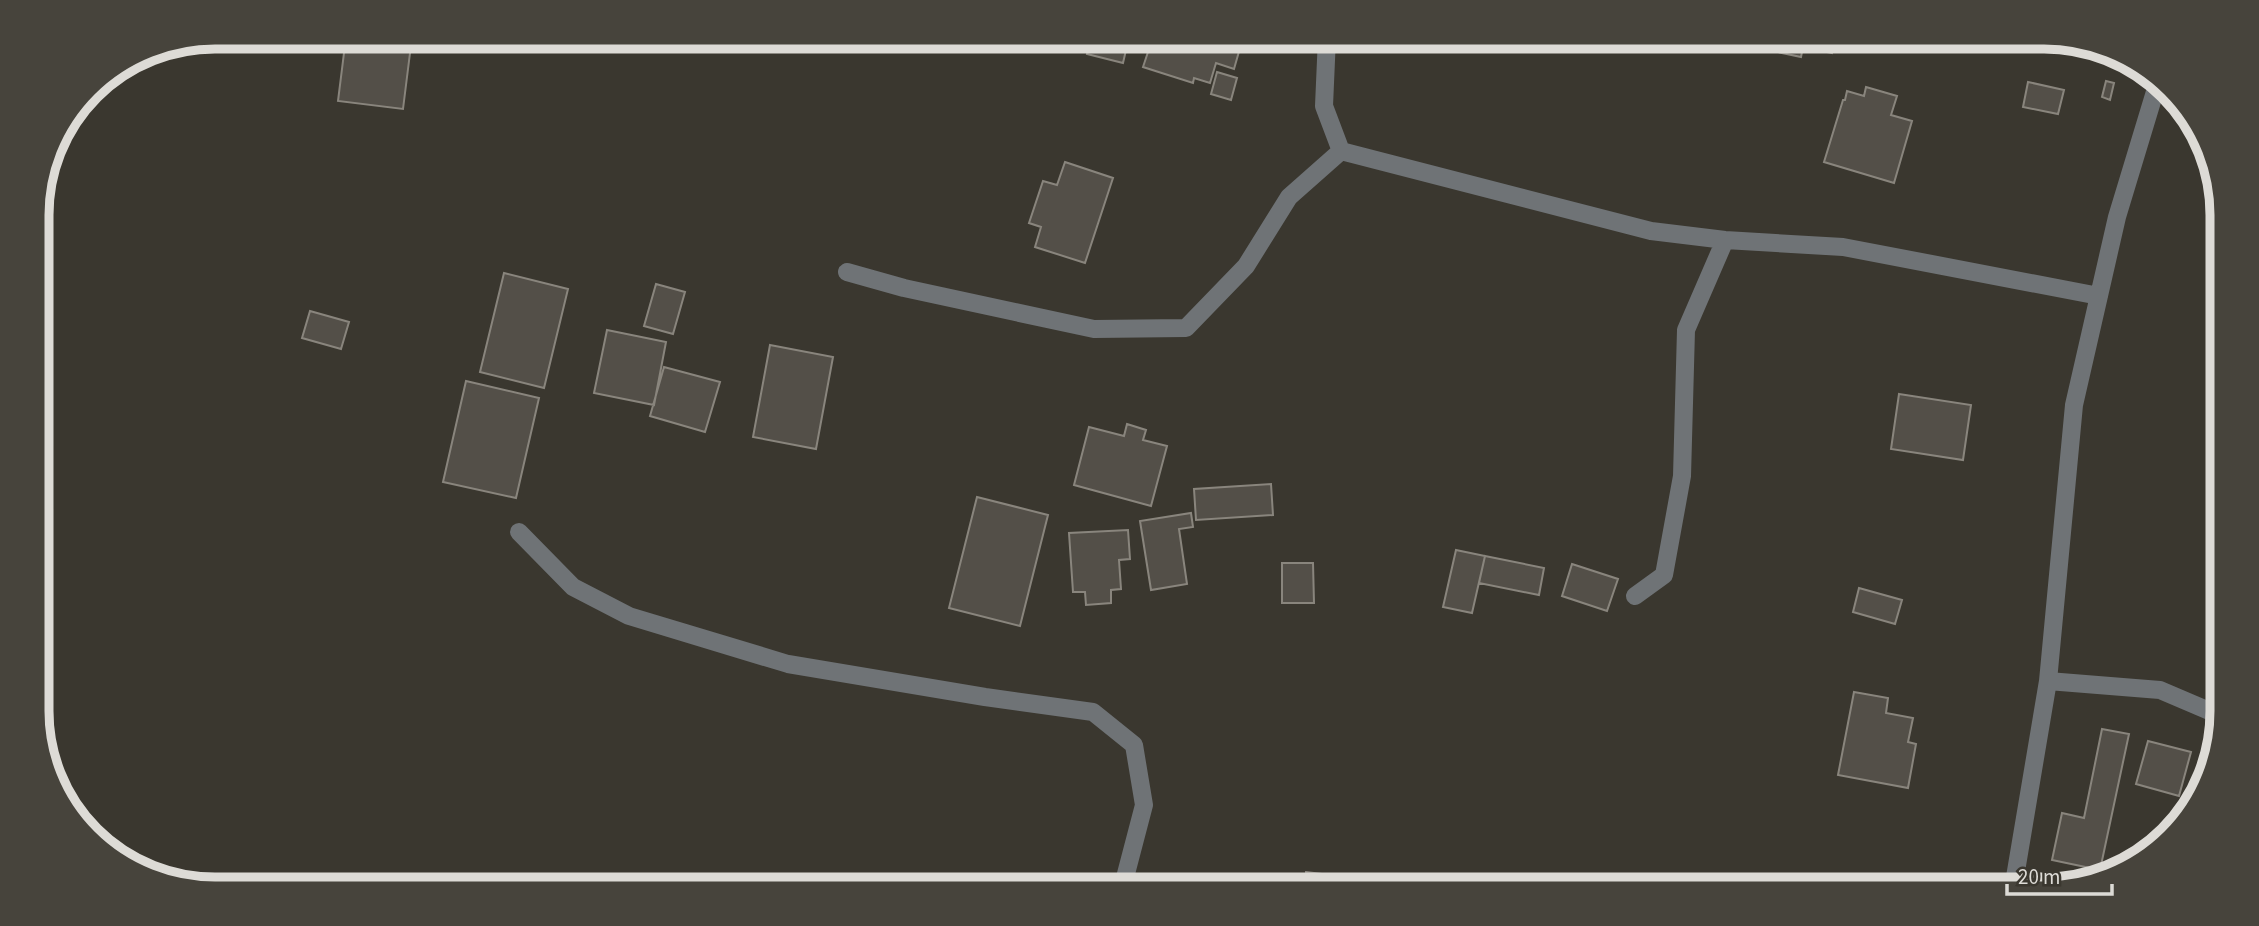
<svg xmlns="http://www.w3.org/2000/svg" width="2259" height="926" viewBox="0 0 2259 926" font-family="'Source Sans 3',sans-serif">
<rect width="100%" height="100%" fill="#3a372f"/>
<!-- building -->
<path fill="#534f48" stroke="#89857d" stroke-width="2" d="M266,37H311L309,48Z
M346,37H412L403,109L338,101Z
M1091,37H1129L1123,63L1087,54Z
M1153,37H1228L1242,41L1234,69L1216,63L1210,83L1194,78L1193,83L1143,67Z
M1228,37H1293L1290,48L1280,45L1278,51Z
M1771,37H1836L1832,53L1803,47L1801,57L1768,50Z
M1217,72L1237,78L1231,100L1211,94Z
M2106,81L2114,83L2110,100L2102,97Z
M2028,82L2064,90L2058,114L2023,107Z
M1866,87L1897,96L1891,115L1912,121L1894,183L1824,162L1843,100H1845L1847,91L1864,96Z
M1065,162L1113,178L1085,263L1035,247L1041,227L1029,223L1043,181L1057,185Z
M504,273L568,289L544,388L480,372Z
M656,284L685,292L673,334L644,326Z
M310,311L349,322L341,349L302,338Z
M607,330L666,342L654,405L594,393Z
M770,345L833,357L816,449L753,437Z
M664,367L720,382L705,432L650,416Z
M466,381L539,398L516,498L443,482Z
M1899,394L1971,405L1963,460L1891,449Z
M1127,424L1146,430L1143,440L1167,446L1151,506L1074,485L1089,427L1124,436Z
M1271,484L1273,515L1196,520L1194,489Z
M977,497L1048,515L1020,626L949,608Z
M1191,513L1193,527L1179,529L1187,584L1151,590L1140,521Z
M1128,530L1130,559L1119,560L1121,589L1111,590V603L1086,605L1085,592H1073L1069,533Z
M1456,550L1485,556L1472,613L1443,607Z
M1485,556L1544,568L1539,595L1479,583Z
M1282,563H1313L1314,603H1282Z
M1572,564L1618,579L1607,611L1562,596Z
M1859,588L1902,600L1895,624L1853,612Z
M1854,692L1888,698L1886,713L1913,718L1908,742L1916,744L1908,788L1838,775Z
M2102,729L2129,734L2100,870L2052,860L2062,813L2084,818Z
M2148,741L2191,752L2179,796L2136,784Z
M1306,872L1323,874L1321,889H1305Z"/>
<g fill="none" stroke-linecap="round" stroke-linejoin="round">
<!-- minor -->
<path stroke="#6f7376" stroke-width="18" d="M1341,151L1651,231L1725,240L1843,247L2099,296
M847,272L904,288L1094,329L1186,328L1246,266L1289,197L1341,151L1324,106L1327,37
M519,532L573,587L629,616L788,664L985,697L1093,712L1134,745L1144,805L1122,889
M1635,596L1664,575L1682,476L1686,330L1725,240
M2048,681L2160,690L2221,716
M2013,889L2048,681L2074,405L2117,217L2157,85"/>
</g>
<!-- crop -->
<path d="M0 0H2259V926H0ZM215 49H2044A166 166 0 0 1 2210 215V711A166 166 0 0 1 2044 877H215A166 166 0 0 1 49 711V215A166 166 0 0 1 215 49Z" fill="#47443c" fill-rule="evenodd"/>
<path fill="none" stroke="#dddbd6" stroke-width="9" d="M215 49H2044A166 166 0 0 1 2210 215V711A166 166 0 0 1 2044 877H215A166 166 0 0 1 49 711V215A166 166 0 0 1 215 49Z"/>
<!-- scale -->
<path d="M2007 884v10h105v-10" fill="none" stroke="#dddbd6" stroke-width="3.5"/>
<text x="2018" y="884" font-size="21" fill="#dddbd6" stroke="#3a372f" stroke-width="5" paint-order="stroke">20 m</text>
</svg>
